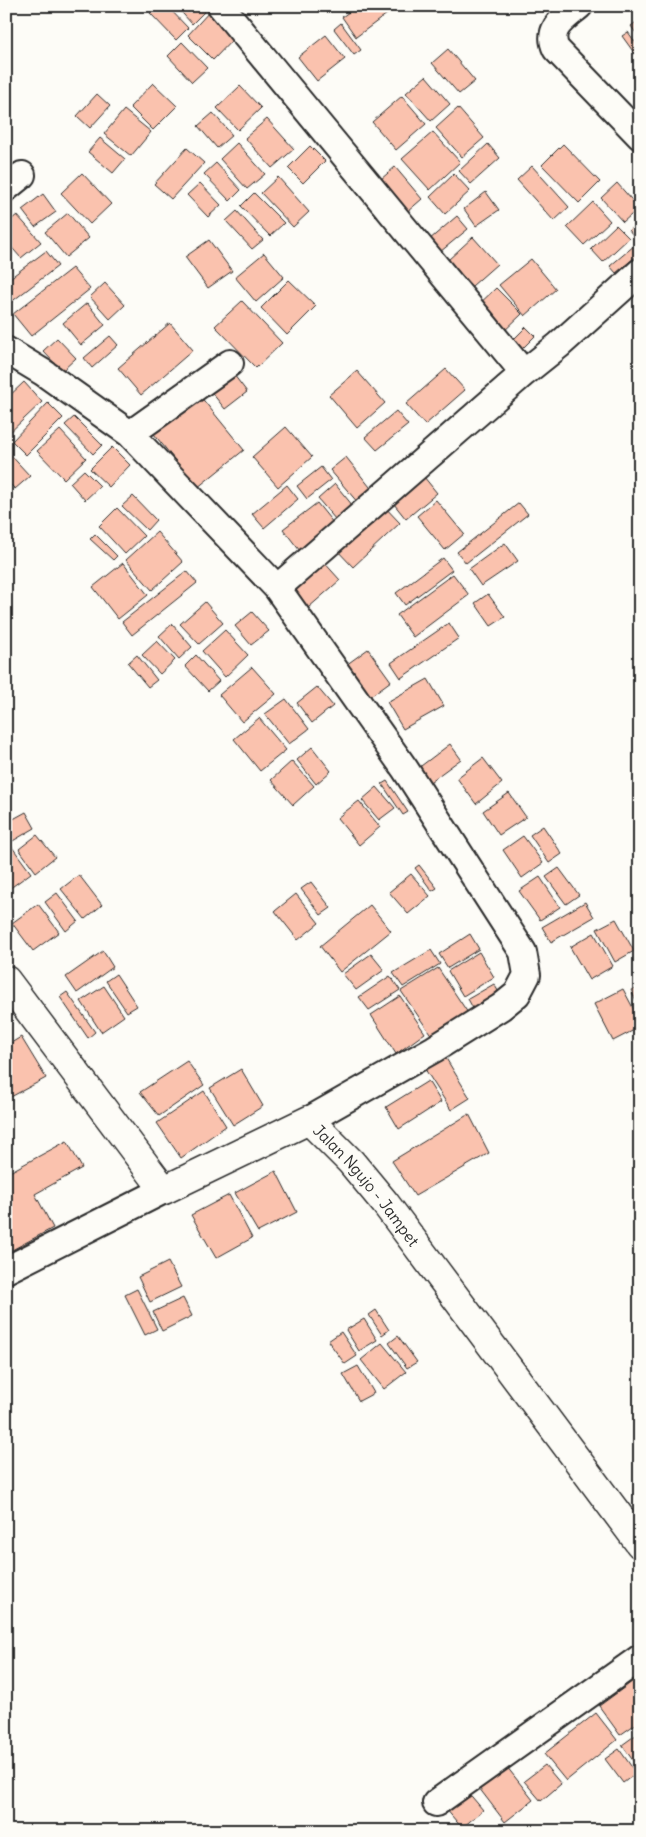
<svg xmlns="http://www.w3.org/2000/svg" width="646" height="1837" viewBox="0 0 646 1837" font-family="Delius,sans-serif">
<rect width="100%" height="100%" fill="#fdfcf7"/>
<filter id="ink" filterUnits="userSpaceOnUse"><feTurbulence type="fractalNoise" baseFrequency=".02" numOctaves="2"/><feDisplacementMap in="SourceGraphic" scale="10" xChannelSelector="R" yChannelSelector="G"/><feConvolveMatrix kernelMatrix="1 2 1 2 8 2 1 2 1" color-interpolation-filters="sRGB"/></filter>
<g filter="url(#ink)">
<!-- building -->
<path fill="#fac2ae" stroke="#2b2b2b" d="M157,6H167L188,28L176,40L150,13Z
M176,6H207L208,8L192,24Z
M357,6H394L395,8L356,37L342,17Z
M210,11L236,36L213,60L188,35Z
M640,19V39L631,26Z
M341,23L361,50L354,55L334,29Z
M628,32L640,49V61L622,36Z
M326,35L345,59L317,81L298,57Z
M182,42L207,68L192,82L168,56Z
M448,49L475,81L459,94L432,63Z
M426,76L450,104L431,121L406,93Z
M153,83L177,106L153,130L130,107Z
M240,86L261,108L238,130L217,108Z
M97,94L110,106L90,128L77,116Z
M402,96L426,124L396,150L372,122Z
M458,108L484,138L462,157L436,128Z
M124,110L151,132L131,156L104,134Z
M213,113L232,135L217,148L198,126Z
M267,119L294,149L272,168L245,138Z
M433,132L460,162L430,190L402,159Z
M100,138L125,159L113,173L88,152Z
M237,143L265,174L247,189L220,159Z
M488,144L500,158L471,184L459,171Z
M563,144L600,182L579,203L542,165Z
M310,146L325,161L303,183L288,168Z
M187,148L204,163L171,199L154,184Z
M216,163L241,190L230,201L204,174Z
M532,166L569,207L554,221L517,180Z
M395,167L422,199L400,218L373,186Z
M82,173L111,204L90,224L61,193Z
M454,174L470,191L445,214L430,197Z
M278,177L309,212L293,227L261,193Z
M200,183L221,205L208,217L187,195Z
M617,183L639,208L623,222L601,198Z
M486,192L499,210L476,226L464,209Z
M254,193L284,223L270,236L241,206Z
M43,194L56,212L35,227L22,210Z
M593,202L610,221L584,245L567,227Z
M237,211L263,240L252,249L226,221Z
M68,213L89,238L66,257L45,232Z
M17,215L41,242L21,258L6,241V224Z
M457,216L468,229L440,252L429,240Z
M640,221V244L629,230Z
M616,225L629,238L603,262L591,249Z
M473,237L497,264L472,286L448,260Z
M209,240L232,271L208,288L185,257Z
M635,245L640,253L616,273L610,266Z
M46,251L58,266L6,306V281Z
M264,253L284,277L256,302L235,277Z
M531,259L556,289L525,316L499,285Z
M72,268L90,289L31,336L13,314Z
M289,280L316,306L287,335L261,308Z
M105,283L125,305L110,319L90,297Z
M496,288L522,314L500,335L475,308Z
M242,301L282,343L256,368L215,326Z
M87,303L105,325L81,345L63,323Z
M170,323L193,350L141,395L118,368Z
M526,327L535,336L520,351L511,342Z
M110,336L118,345L92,368L84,358Z
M57,338L76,358L62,371L43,351Z
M446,369L465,390L425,425L406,404Z
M357,371L385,403L357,428L329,395Z
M234,375L247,392L225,409L212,393Z
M24,382L42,402L6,436V399Z
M200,396L244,450L197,488L154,434Z
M48,403L63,418L26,455L12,441Z
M396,411L408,425L377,450L365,437Z
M74,417L102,445L93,454L65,425Z
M286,427L312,457L278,487L252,457Z
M60,430L86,458L64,479L37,451Z
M112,447L130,465L109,487L90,469Z
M6,450L30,476L15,489L6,480Z
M346,457L374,492L359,504L330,470Z
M321,467L331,480L307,499L297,486Z
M84,470L100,486L85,500L70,483Z
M424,477L437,493L406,519L394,504Z
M335,484L353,506L336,520L318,499Z
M287,485L298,499L264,528L252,514Z
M133,496L156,520L147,530L122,506Z
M436,500L464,534L445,550L417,516Z
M317,503L334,524L300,551L283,529Z
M519,503L528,514L466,563L457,552Z
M382,504L400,523L353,567L335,548Z
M117,508L144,536L125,554L99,526Z
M157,532L183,562L152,590L126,560Z
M95,534L117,556L113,560L90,539Z
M505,543L518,561L481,586L469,569Z
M443,558L452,570L405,605L396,593Z
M322,560L340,580L308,608L291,587Z
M123,563L148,595L118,619L93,587Z
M187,571L197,583L132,635L122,622Z
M453,574L469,595L413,637L397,615Z
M488,594L505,617L491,626L475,603Z
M205,602L223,623L199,644L180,624Z
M252,612L269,631L251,645L235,626Z
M449,623L459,638L401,678L391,663Z
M172,624L192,647L179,659L159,636Z
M225,630L248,655L225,677L202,651Z
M157,641L175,660L160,674L142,655Z
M368,649L391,681L369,697L346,665Z
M137,655L157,680L148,687L128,663Z
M196,655L219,681L208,691L185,666Z
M252,667L276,694L242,722L219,695Z
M428,679L444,706L403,729L387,702Z
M317,687L333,706L312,723L297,703Z
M286,699L309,729L289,744L265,714Z
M259,718L286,750L260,771L234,739Z
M450,744L461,759L427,784L417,769Z
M312,747L331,771L316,784L297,760Z
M483,758L502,783L476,804L457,778Z
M292,761L314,786L293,805L271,780Z
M387,781L408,812L403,815L382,784Z
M377,787L395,808L379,820L362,800Z
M509,793L526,817L499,835L483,811Z
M359,801L380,827L359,845L337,818Z
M26,812L35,828L11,842L6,835V823Z
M543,826L562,854L549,863L530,835Z
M37,835L55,857L36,872L19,849Z
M523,836L543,863L522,878L503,850Z
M12,847L31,873L9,889L6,886V852Z
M419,865L437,888L432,891L415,868Z
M559,868L579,895L566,904L546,877Z
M411,874L430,896L408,914L389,892Z
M79,875L102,905L85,919L61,889Z
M540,877L560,907L540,920L519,891Z
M311,882L331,908L321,915L301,889Z
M57,893L78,921L66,931L45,902Z
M296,894L319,923L298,940L275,911Z
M585,902L594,917L551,942L542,927Z
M38,904L59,932L33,951L12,923Z
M370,905L391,931L340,972L320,946Z
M616,919L634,951L615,962L597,929Z
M594,933L613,966L589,980L570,947Z
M470,934L479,949L448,968L439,954Z
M431,950L440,964L403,987L393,973Z
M103,951L113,967L77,993L66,977Z
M479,952L494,977L463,996L448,971Z
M371,954L384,970L356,990L343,974Z
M438,968L468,1013L432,1036L401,991Z
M116,974L137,1006L127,1012L106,981Z
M390,976L400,990L369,1010L359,997Z
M494,984L501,996L475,1012L468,999Z
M104,986L124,1016L101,1032L81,1001Z
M640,986V1009L631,990Z
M623,989L640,1021V1027L613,1041L594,1004Z
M67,992L95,1032L88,1038L60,997Z
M400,996L425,1033L396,1054L371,1015Z
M21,1037L46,1078L7,1099L6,1046Z
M444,1055L470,1098L451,1110L423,1066Z
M187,1061L204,1085L159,1116L140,1092Z
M241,1069L263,1106L233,1125L210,1088Z
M428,1081L441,1102L399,1129L386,1107Z
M204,1091L226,1126L181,1158L157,1123Z
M469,1114L489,1153L415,1196L392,1161Z
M67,1141L82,1168L35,1194L53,1228L12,1250L6,1240V1174Z
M276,1171L297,1212L258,1232L235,1193Z
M229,1195L252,1238L216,1258L191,1215Z
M168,1262L181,1287L150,1302L138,1277Z
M137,1289L157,1329L145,1335L125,1295Z
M183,1298L192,1316L162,1331L153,1312Z
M376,1310L389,1330L382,1335L369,1315Z
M364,1319L377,1340L359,1351L346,1330Z
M341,1332L357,1356L345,1364L328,1341Z
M398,1336L417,1362L407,1368L389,1343Z
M382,1343L406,1372L384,1389L361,1360Z
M358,1366L374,1393L359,1401L343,1374Z
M640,1676V1721L620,1735L599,1706Z
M596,1713L617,1740L566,1781L544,1754Z
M640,1732V1769H639L622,1745Z
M619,1749L636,1773L623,1783L605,1759Z
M545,1765L561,1784L541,1801L524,1781Z
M507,1767L533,1800L505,1822L479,1788Z
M467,1791L483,1810L462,1828L446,1809Z"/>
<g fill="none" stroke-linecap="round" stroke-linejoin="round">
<!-- minor casing -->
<g stroke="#2b2b2b" stroke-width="30">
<path id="minor" d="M221,6L524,373
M579,6C565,18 546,28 556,49L640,136
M6,188L22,175
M6,350L44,373L130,434L277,588L405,769L523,952L527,975L517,994L501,1007L434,1049L309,1120
M130,434L230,363
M277,588L524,373L559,345L640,272
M6,1270L164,1190
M436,1803L640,1658"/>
</g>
<!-- tertiary casing -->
<g stroke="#2b2b2b" stroke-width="31">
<g id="tertiary">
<path id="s1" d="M6,980L164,1190L309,1120L351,1162L385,1203L640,1544"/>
</g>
</g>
<!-- minor -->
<use href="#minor" stroke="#fdfcf7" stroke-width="26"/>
<!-- tertiary -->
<use href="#tertiary" stroke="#fdfcf7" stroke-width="28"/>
</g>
</g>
<g text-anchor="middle" stroke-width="5" stroke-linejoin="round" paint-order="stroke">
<!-- street labels -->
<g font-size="16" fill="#2b2b2b" stroke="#fdfcf7">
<text dy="6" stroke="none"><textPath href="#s1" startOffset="511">Jalan Ngujo - Jampet</textPath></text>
</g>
</g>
<!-- margin -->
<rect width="646" height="1837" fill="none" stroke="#fdfcf7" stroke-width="25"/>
<rect x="12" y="12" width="621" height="1812" fill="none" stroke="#2b2b2b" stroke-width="2" filter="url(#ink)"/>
</svg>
